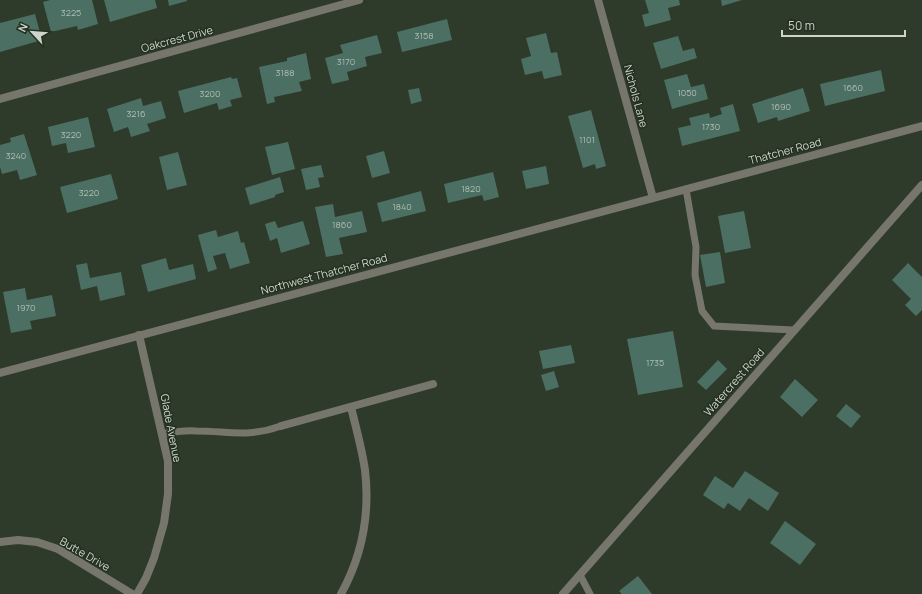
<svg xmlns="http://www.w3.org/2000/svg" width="922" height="594" viewBox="0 0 922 594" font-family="Manrope,sans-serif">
<rect width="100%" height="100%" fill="#2e3a2a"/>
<!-- building -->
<path fill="#4c6f63" d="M50,0H92L98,24L78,30L77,26L51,32L43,2Z
M104,0H155L157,8L110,22Z
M168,0H187V1L169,6Z
M645,0H679L680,5L668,8L671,20L645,27L642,15L649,13Z
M721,0H742L722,6Z
M35,14L42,40L0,52V23Z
M447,19L452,40L402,52L397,32Z
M546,33L551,53L557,52L562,75L544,79L542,71L525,75L521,59L531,56L526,38Z
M377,35L382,53L365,57L367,66L347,72L349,80L332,84L325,58L343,53L340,45Z
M678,36L683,51L694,48L697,58L661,69L653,43Z
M306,53L311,79L299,82L302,91L274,97L275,102L267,104L259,67L287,61V58Z
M881,70L885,91L825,106L820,84Z
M687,74L691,87L704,84L708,99L672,109L664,80Z
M231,77L232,79L237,78L242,97L230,100L232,106L219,110L217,103L184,113L178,91Z
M419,88L422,101L411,104L408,90Z
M803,88L810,111L778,121L777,117L758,123L752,104Z
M141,98L143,106L161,101L166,118L147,124L150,131L131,137L128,127L114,132L107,109Z
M733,104L740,131L682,146L678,128L691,125L689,118L709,113L710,118L722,114L720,108Z
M591,110L606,166L596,169L595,164L583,168L568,116Z
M88,117L95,147L68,153L66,143L52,146L48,127Z
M24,134L37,175L20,180L17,170L2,174L0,167V145L11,142L10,138Z
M288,142L295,169L272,175L265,147Z
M384,151L390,173L372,178L366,156Z
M178,152L187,185L167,190L159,157Z
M321,165L324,177L318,178L320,187L306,190L301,169Z
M546,166L549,184L526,189L522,171Z
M493,172L499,197L484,201L482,195L448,203L444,184Z
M111,174L118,199L67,213L60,187Z
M280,177L284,192L275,195V197L250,205L245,188Z
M421,191L426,211L382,222L377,203Z
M333,204L335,217L362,211L367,232L339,238L343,254L326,257L315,207Z
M744,211L751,248L725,253L718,216Z
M275,221L278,228L303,221L310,244L281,253L277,238L270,241L265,224Z
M216,230L218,237L238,231L241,243L244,242L250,263L230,269L225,253L213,256L217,269L208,272L198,235Z
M720,252L725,283L706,287L700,255Z
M166,258L169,270L193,264L196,279L148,292L141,265Z
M87,263L90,278L121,272L125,295L100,301L97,286L81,290L76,265Z
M908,263L922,277V310L916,316L905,305L911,299L892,280Z
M25,288L27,300L52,295L56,316L30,321L32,329L11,333L3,292Z
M673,331L683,387L638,395L627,339Z
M571,345L575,363L543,369L539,351Z
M718,360L727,369L706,390L697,382Z
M554,371L559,387L546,391L541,375Z
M795,379L818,400L802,417L780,397Z
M846,404L861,416L851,428L836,416Z
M745,471L779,493L768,511L749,498L740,511L728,503L724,509L703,495L715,476L733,488Z
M785,521L816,544L800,565L770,543Z
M638,576L652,594H622L619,591Z"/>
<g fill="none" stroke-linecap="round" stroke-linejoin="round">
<!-- service -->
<path stroke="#76766c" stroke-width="7" d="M686,189L696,247L695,275L702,311L714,326L794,330
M162,434C173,432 184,430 196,431C229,431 247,438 281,426
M580,575L590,594"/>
<!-- minor -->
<path stroke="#76766c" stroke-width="8" d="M0,99L359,0
M281,426L433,384
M0,542L18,540L37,542L58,549L132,594
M137,594L146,578L154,558L164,523L168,494V461L139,335
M341,594C362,556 370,513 365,470C362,449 356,428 351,407
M563,594L922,185"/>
<!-- tertiary -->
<path stroke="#76766c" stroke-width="8" d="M598,0L653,198
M0,373L922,126"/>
</g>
<g text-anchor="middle" stroke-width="3" stroke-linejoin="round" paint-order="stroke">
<!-- number labels -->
<g font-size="9" fill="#adbcb1">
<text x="71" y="16">3225</text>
<text x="424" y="39">3158</text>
<text x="346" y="65">3170</text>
<text x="285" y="76">3188</text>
<text x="853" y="91">1660</text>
<text x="687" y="96">1050</text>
<text x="210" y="97">3200</text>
<text x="781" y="110">1690</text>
<text x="136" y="117">3216</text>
<text x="711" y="130">1730</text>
<text x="71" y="138">3220</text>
<text x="587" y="143">1101</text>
<text x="16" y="159">3240</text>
<text x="471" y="192">1820</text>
<text x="89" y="196">3220</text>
<text x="402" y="210">1840</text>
<text x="342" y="228">1860</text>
<text x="26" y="311">1970</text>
<text x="655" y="366">1735</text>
</g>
<!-- street labels -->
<g font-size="11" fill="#cdd5cb" stroke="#243020">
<text transform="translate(177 39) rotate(-15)" y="4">Oakcrest Drive</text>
<text transform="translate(636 96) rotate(75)" y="4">Nichols Lane</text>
<text transform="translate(785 151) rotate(-15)" y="4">Thatcher Road</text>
<text transform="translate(324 274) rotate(-15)" y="4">Northwest Thatcher Road</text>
<text transform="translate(734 382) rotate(-49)" y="4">Watercrest Road</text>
<text transform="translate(171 428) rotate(79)" y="4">Glade Avenue</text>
<text transform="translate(85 554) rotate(30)" y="4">Butte Drive</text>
</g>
</g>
<!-- north arrow -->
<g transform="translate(32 32) rotate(296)" stroke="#243020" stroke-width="3" paint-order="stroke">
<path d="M0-3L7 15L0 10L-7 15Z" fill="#cdd5cb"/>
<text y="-6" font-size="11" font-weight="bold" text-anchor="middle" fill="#cdd5cb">N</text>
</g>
<!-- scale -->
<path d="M782 30v6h123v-6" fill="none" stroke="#cdd5cb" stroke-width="2"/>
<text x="788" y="30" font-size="12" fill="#cdd5cb" stroke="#243020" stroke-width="3" paint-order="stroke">50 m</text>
</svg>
